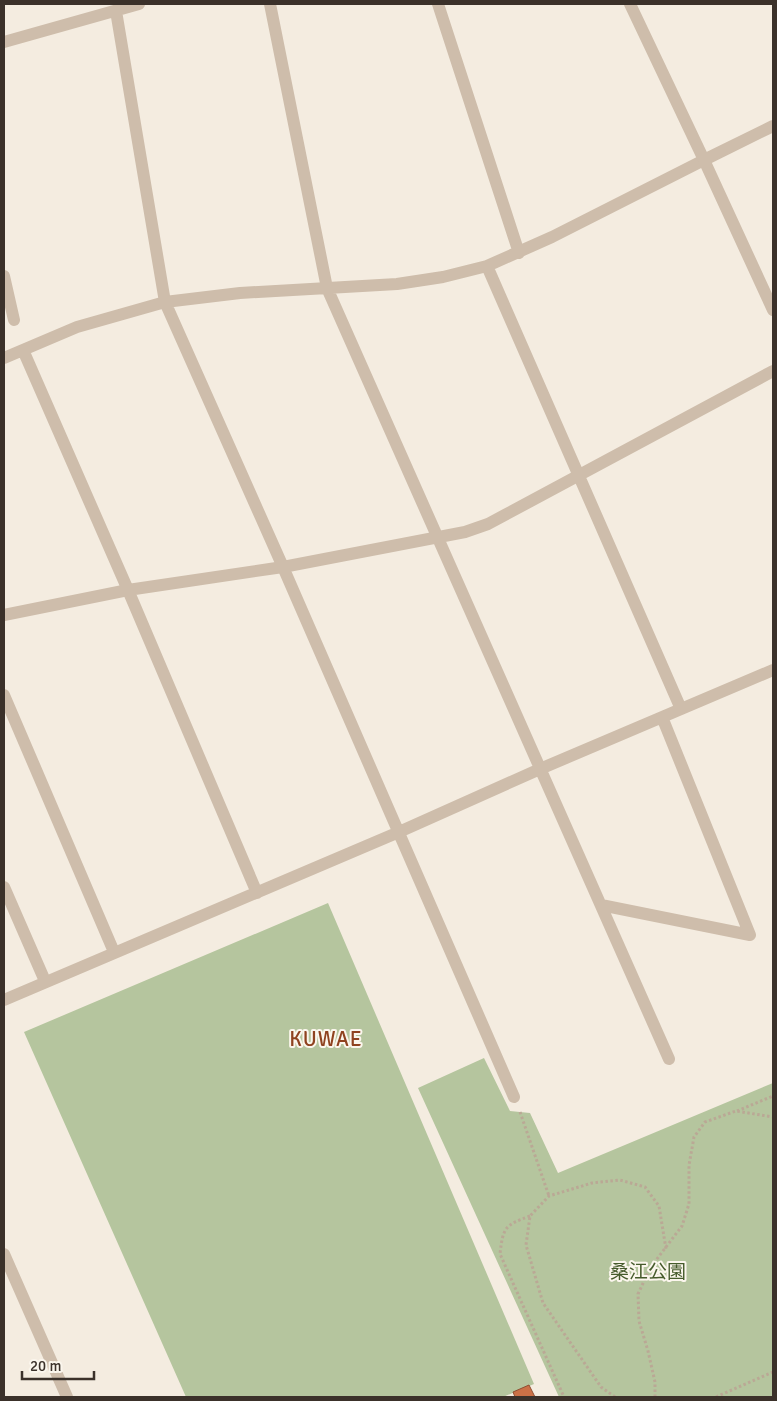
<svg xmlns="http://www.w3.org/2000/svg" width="777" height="1401" viewBox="0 0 777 1401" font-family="Signika,'Noto Sans JP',sans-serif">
<rect width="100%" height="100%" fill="#f4ece0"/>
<!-- green -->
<path fill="#b5c59e" d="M328,903L534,1384L503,1397H186L24,1032Z
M484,1058L510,1111L530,1113L558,1173L773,1083V1397H559L418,1088Z"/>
<!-- building -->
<path fill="#cc7147" stroke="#8f4f32" d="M529,1385L535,1397H515L513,1392Z"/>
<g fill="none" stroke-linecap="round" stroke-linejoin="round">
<!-- path -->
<path stroke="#baa895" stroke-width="3" stroke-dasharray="2.5 2.5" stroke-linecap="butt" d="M737,1111L773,1096
M520,1112L549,1196
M530,1216C505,1225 503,1227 500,1254L564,1397
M615,1397L601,1387L543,1303L526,1245L530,1216L549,1196L592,1183L620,1180L645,1187L659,1206L666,1249
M655,1397V1382L648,1351L639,1321L638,1294L650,1268L682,1226L689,1204V1165L694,1137L705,1122L736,1111L773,1117
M716,1397L773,1372"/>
<!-- minor -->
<path stroke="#cebdab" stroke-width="12" d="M270,4L327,288L669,1059
M438,4L519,253
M116,11L165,302L283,567L514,1097
M4,42L139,4
M487,266L681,709
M4,276L14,320
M23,350L128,590L257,893
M4,358L77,327L165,302L240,293L397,284L443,277L487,266L552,237L704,160
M4,615L128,590L283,567L465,532L488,524L773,371
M4,695L114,952
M662,717L750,935
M4,887L45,981
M601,905L750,935
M4,1000L399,832L540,769L773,670"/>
<!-- tertiary -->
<path stroke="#cebdab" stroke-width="12" d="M630,4L704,160L773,310
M704,160L773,126
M4,1254L67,1397"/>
</g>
<g text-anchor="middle" stroke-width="4" stroke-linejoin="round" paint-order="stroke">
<!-- park labels -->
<g font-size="19" fill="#465b2c" stroke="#fbf6ed">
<text x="648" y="1278">桑江公園</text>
</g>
<!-- quarter labels -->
<g font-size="21" letter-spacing="1" fill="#8f421f" stroke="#fbf6ed">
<text x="326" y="1046">KUWAE</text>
</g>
</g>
<!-- border -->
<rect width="777" height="1401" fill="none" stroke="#3b312a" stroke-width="10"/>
<!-- scale -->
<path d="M22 1371v8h72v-8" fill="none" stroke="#3b312a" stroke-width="2.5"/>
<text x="30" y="1371" font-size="15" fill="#3b312a" stroke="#fbf6ed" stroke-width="4" paint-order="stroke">20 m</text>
</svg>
